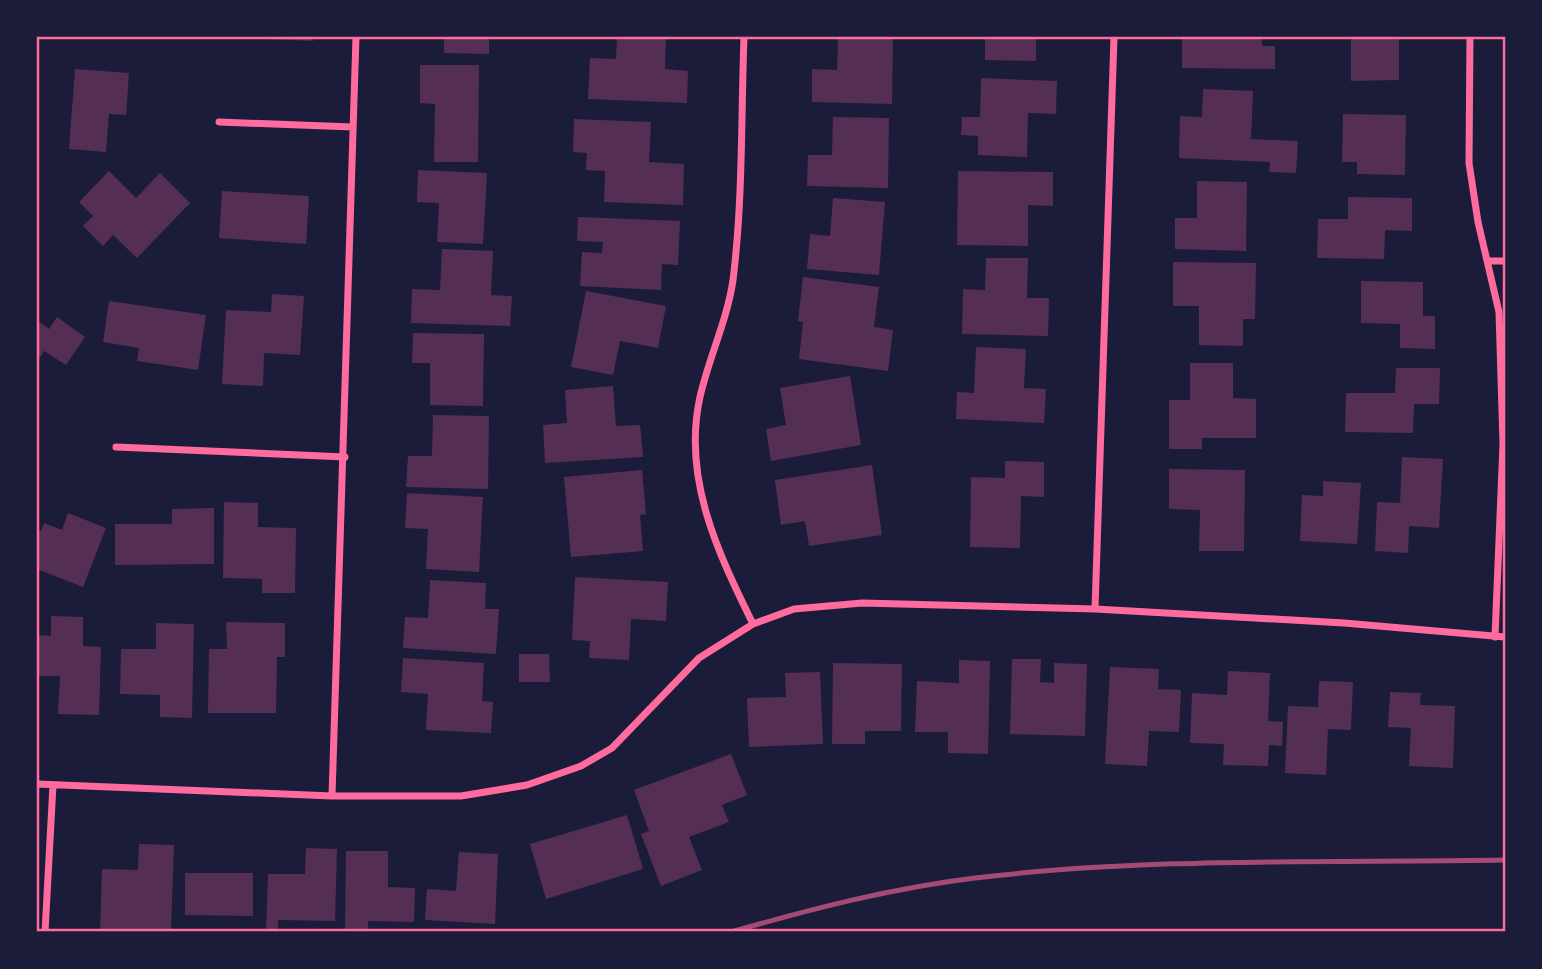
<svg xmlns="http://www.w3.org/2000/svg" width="1542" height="969" viewBox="0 0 1542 969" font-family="'Times New Roman',serif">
<rect width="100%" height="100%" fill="#1b1b3a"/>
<!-- building -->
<path fill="#542f53" d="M267,37H313V41L267,39Z
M444,37H489V54L444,53Z
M617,37H666L665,69L688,71L687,103L588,99L590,58L616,59Z
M838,37H893L892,104L812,102V69L837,70Z
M985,37H1036V61L985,60Z
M1182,37H1262V46H1275V69L1182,68Z
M1351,37H1399V80L1351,81Z
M420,65H479L478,162H434L435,104L420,103Z
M75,69L129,73L126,115L109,114L106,152L69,149Z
M981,78L1057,81L1056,114L1028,113L1027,157L978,155V136L961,135L962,117H980Z
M1203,89L1253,91L1251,139L1298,141L1296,173L1269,172L1270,162L1179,158L1180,116L1202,117Z
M1343,114L1406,115L1405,175L1357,174V162H1342Z
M833,117L889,118L888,188L807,186L808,155H832Z
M574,119L651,122L649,162L684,164L683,205L604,202L605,171L586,170L587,153L573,152Z
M418,170L487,173L483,244L437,242L439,203L417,202Z
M109,171L136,198L160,173L190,203L137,258L113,235L103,246L83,226L93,216L79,202Z
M958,171L1053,172V206L1028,205V246L957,245Z
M1197,181L1247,182L1246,251L1175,249V218H1197Z
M222,191L309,196L306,244L219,238Z
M1348,197L1412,198V231L1385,230L1384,259L1317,258L1318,219H1348Z
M833,198L885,202L879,275L807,269L810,234L830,236Z
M578,217L680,221L678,265L662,264L661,290L580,286L582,252L602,253L603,242L577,241Z
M442,249L493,251L491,295L512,296L510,326L411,323L412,289L440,290Z
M986,258H1028L1027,298H1049L1048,336L962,334L963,289L985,290Z
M1173,262L1256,263L1255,319H1243V346L1199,345V306H1173Z
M803,277L879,287L874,327L893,330L888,371L799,359L803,322L798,321Z
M1361,281L1423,282V316H1435V349L1400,348V324L1361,323Z
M586,291L666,306L658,348L620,341L613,375L571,367Z
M272,294L304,296L300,355L264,353L263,386L222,384L226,310L271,312Z
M109,301L206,315L198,370L137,361L139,348L103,342Z
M57,317L85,337L66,365L44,351L37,362V320L49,329Z
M413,333L484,334L483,406L430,405V363H412Z
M976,347L1026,349L1024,388L1046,389L1044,423L956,419L957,392L974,393Z
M1190,363H1233V398L1256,399V438H1202V449H1169V400H1190Z
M1396,368H1440L1439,404H1414L1413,433L1345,432L1346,393H1395Z
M850,376L861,445L771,461L766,429L786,425L780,388Z
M613,386L616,426L640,425L643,457L545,463L543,425L567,423L565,390Z
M433,415L489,416L488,489L406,487L408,456H432Z
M1402,457L1443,459L1439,528L1409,526L1408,553L1375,551L1377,502L1400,503Z
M1005,461L1044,462V497L1021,496L1020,548L970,547L971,477L1005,478Z
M872,465L882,535L809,546L805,521L781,525L775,480Z
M1169,469L1245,470L1244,551H1199L1200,510L1169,509Z
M642,470L646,514L640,515L643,551L571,557L564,477Z
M1323,481L1361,483L1357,544L1300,541L1302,495L1323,496Z
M407,493L483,497L479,572L426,569L428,529L405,528Z
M224,502L258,503V527L296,528L295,593H262V579L223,578Z
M214,508V564L115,565V524H172V509Z
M68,513L106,528L83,587L37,569V529L41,531L44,523L62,530Z
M575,577L668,582L666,621L631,619L629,660L589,658L590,641L572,640Z
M430,580L486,583L485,609H499L496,654L403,648L405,617L428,618Z
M51,616L83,617V646L101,647L99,715L58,714L60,676H37V635L51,636Z
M226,622L285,623V657H277L276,713H208L209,649H227Z
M156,623L194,624L192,718L160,717V695L120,694L121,649H156Z
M519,654H549L550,682H519Z
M403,658L484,663L482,701L493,702L491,733L426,730L428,694L401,692Z
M1012,659H1041L1040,682L1054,683V663L1087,664L1085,736L1010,734Z
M959,660L990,661L988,754L948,753V732H915L917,681L959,683Z
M833,663L902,664L901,731H865V744H832Z
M1110,667L1159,669L1158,689L1181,690L1179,732L1149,731L1147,766L1105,764Z
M1228,671L1270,673L1268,721L1283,722L1282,746L1269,745L1268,766L1223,765L1224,744L1190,743L1192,693L1227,695Z
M820,672L823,744L749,747L747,698L786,697L785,673Z
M1319,681L1353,682L1351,730L1328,729L1326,775L1285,773L1288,706L1318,707Z
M1390,692L1421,693L1420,705L1455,706L1453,768L1409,766L1411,728L1388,727Z
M731,754L747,795L722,805L729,822L689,837L702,870L661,886L641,834L649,831L634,790Z
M627,815L643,869L546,899L530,844Z
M139,844L174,845L171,932H100L102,869L138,870Z
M306,848L337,849L335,921L278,920V932H266L268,874H305Z
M346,851H388V887L415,888L414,922L368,921V930H345Z
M459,852L498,854L495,924L425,920L427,889L456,891Z
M185,873H253V916L185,915Z"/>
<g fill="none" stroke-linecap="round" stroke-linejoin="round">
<!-- minor -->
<path stroke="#ff6b9d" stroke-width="7" d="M744,37C741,118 743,200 733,280C727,321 709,357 700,397C682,478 718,553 753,624
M1470,37L1469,163L1478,222L1499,312L1503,444L1495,637
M219,122L353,127
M1489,261H1505
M116,447L345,457
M1095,609L1114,37
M37,784L332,796H461L527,785L581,766L612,748L699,658L753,624L794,609L862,603L1095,609L1344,623L1505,637
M332,796L356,37
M45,932L53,785"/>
<!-- rail -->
<path stroke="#a44b75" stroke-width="5" d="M731,932C811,909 892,888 975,878C1150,857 1329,863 1505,860"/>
</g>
<!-- border -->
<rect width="1542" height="969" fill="none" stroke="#1b1b3a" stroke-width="77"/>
<rect x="38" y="38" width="1466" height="892" fill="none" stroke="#ff6b9d" stroke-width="2.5"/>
</svg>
